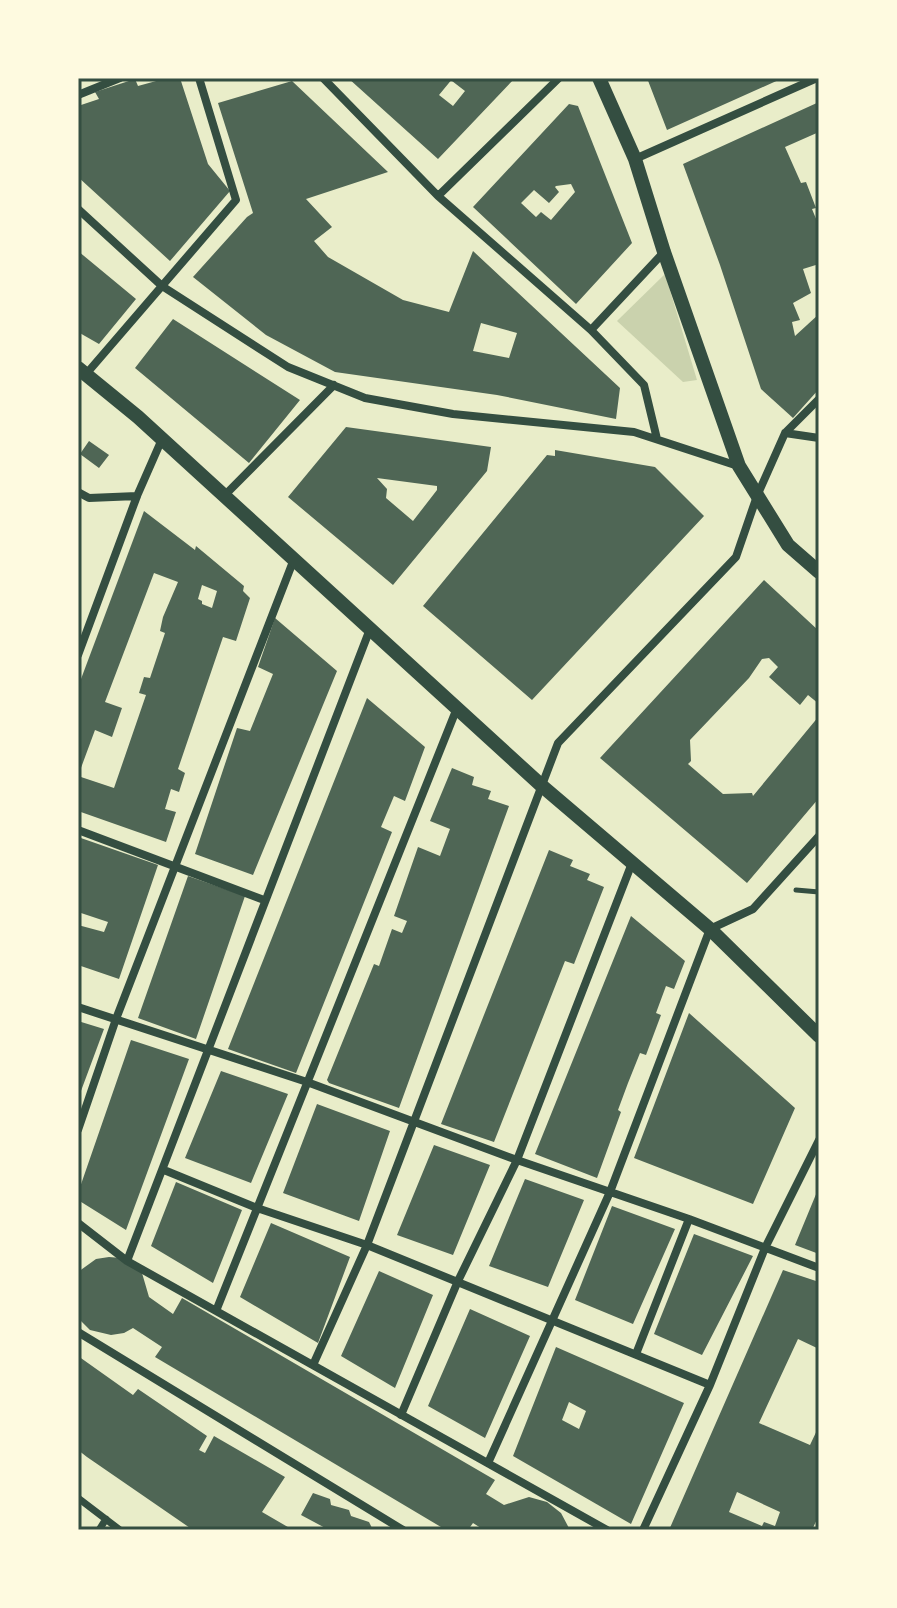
<svg xmlns="http://www.w3.org/2000/svg" width="897" height="1608" viewBox="0 0 897 1608" font-family="'Nunito Sans',sans-serif">
<rect width="100%" height="100%" fill="#e9edc9"/>
<!-- green -->
<path fill="#cad2ad" d="M665,274L697,380L683,382L617,321Z"/>
<!-- building -->
<path fill="#4f6655" fill-rule="evenodd" d="M167,78H180L208,164L230,191L170,261L78,177V106L99,99L95,92L135,79L138,86Z
M348,78H453L439,95L453,106L465,91L452,81L455,78H515L438,159Z
M647,78H783L667,130Z
M292,81L388,172L306,199L332,227L314,241L328,257L403,300L449,312L473,251L620,388L616,419L497,395L335,372L266,335L193,277L247,217L253,213L218,103ZM481,323L517,333L509,358L473,351Z
M819,102V132L785,147L801,183L806,182L816,208L812,209L819,226V264L803,269L811,293L793,303L800,320L792,322L795,336L819,314V389L793,418L761,389L720,265L683,164Z
M569,104L578,106L632,243L576,304L473,207ZM571,184L575,192L551,220L541,212L536,217L521,203L534,190L549,203L559,192L555,187L556,186Z
M78,251L136,299L99,344L78,332Z
M173,319L300,400L249,463L135,368Z
M346,427L491,447L487,471L393,585L288,497ZM377,478L437,486V490L413,521L386,498L387,489Z
M89,441L109,455L99,468L80,454Z
M555,450L655,467L704,516L532,700L423,606L547,455L555,456Z
M144,511L195,550L196,546L244,586L243,591L250,598L236,641L223,637L178,769L185,773L179,792L171,789L165,809L176,812L166,842L78,811V776L114,788L146,695L139,693L144,677L150,678L165,633L160,631L163,617L178,582L154,573L105,702L122,708L112,737L95,730L78,776V687ZM202,585L217,591L212,608L202,604V601L198,599Z
M764,580L819,631V704L808,695L800,705L769,677L778,667L769,658L762,659L749,678L690,740L691,761L688,764L723,794L752,793L753,796L819,716V798L747,883L600,758Z
M275,618L337,671L253,875L195,854L237,728L250,731L273,674L258,667Z
M367,698L425,747L405,801L394,796L381,827L392,832L296,1073L228,1049Z
M452,768L474,777L472,785L491,791L488,799L509,806L399,1108L329,1083L327,1080L374,964L379,966L392,929L402,933L407,921L394,916L418,847L440,856L450,829L430,821Z
M78,837L158,865L119,979L78,965V925L104,932L108,922L78,912Z
M549,850L573,860L570,866L590,874L587,880L604,887L574,964L565,961L494,1142L441,1124Z
M188,876L245,896L196,1039L138,1018Z
M631,916L685,961L674,989L666,986L656,1013L661,1015L646,1055L640,1053L628,1083L618,1110L621,1112L597,1178L535,1154Z
M689,1013L795,1108L753,1204L634,1158Z
M78,1021L104,1029L78,1099Z
M131,1040L189,1059L126,1230L78,1200V1193Z
M221,1071L288,1094L251,1183L185,1158Z
M317,1104L390,1131L359,1221L283,1193Z
M434,1145L490,1165L453,1255L397,1235Z
M525,1179L584,1200L548,1287L489,1266Z
M176,1182L242,1210L213,1283L151,1246Z
M819,1187V1254L795,1245Z
M612,1206L675,1229L633,1324L575,1300Z
M271,1223L350,1257L318,1343L240,1297Z
M694,1234L753,1256L702,1355L654,1334Z
M109,1257L121,1258L142,1273L149,1297L173,1314L182,1298L495,1480L486,1494L504,1505L529,1497L547,1502L561,1513L570,1530H484L473,1523L468,1530H446L155,1357L162,1347L133,1328L124,1333L111,1335L90,1330L78,1318V1272L96,1259Z
M783,1270L819,1282V1349L798,1339L759,1423L810,1445L819,1426V1515L812,1530H669ZM737,1492L780,1512L775,1526L764,1522L762,1526L729,1512Z
M379,1271L433,1295L395,1388L341,1356Z
M470,1309L530,1336L485,1438L428,1406Z
M556,1347L684,1403L631,1524L513,1456ZM569,1402L586,1411L579,1429L562,1420Z
M78,1356L133,1395L138,1389L207,1436L199,1450L205,1453L214,1436L285,1477L262,1512L293,1530H193L87,1457L78,1450Z
M313,1493L330,1499L331,1505L349,1510L351,1516L369,1522L373,1530H329L301,1515Z"/>
<g fill="none" stroke-linecap="round" stroke-linejoin="round">
<!-- path -->
<path stroke="#344e41" stroke-width="5" d="M796,890L819,892"/>
<!-- pedestrian -->
<path stroke="#344e41" stroke-width="7" d="M78,1498L120,1530
M99,1530L106,1519"/>
<!-- minor -->
<path stroke="#344e41" stroke-width="8" d="M323,78L438,196L591,330L644,385L657,439
M78,95L120,78
M635,159L817,78
M438,196L559,78
M78,209L162,286L288,367L365,398L453,414L634,432L738,466
M591,330L664,252
M87,373L236,200L199,78
M785,433L819,438
M78,492L89,498L137,496
M224,496L334,385
M78,655L137,496L162,439
M78,830L264,900
M78,1007L307,1082L517,1160L689,1219L819,1268
M78,1130L116,1019L294,559
M164,1170L257,1208L367,1245L710,1385
M78,1223L127,1261L607,1530
M127,1261L370,629
M216,1311L457,708
M78,1332L403,1530
M636,1354L689,1219
M313,1365L367,1245L558,743L736,557L757,496L785,433L819,399
M401,1415L458,1281L517,1160L632,863
M488,1463L610,1192L710,929L753,909L819,836
M643,1530L710,1385L765,1248L819,1140"/>
<!-- tertiary -->
<path stroke="#344e41" stroke-width="14" d="M599,78L635,159L664,252L739,466L788,545L819,572
M78,368L138,417L542,786L710,929L819,1036"/>
</g>
<!-- border -->
<rect width="897" height="1608" fill="none" stroke="#fefae0" stroke-width="160"/>
<rect x="80" y="80" width="737" height="1448" fill="none" stroke="#344e41" stroke-width="3"/>
</svg>
